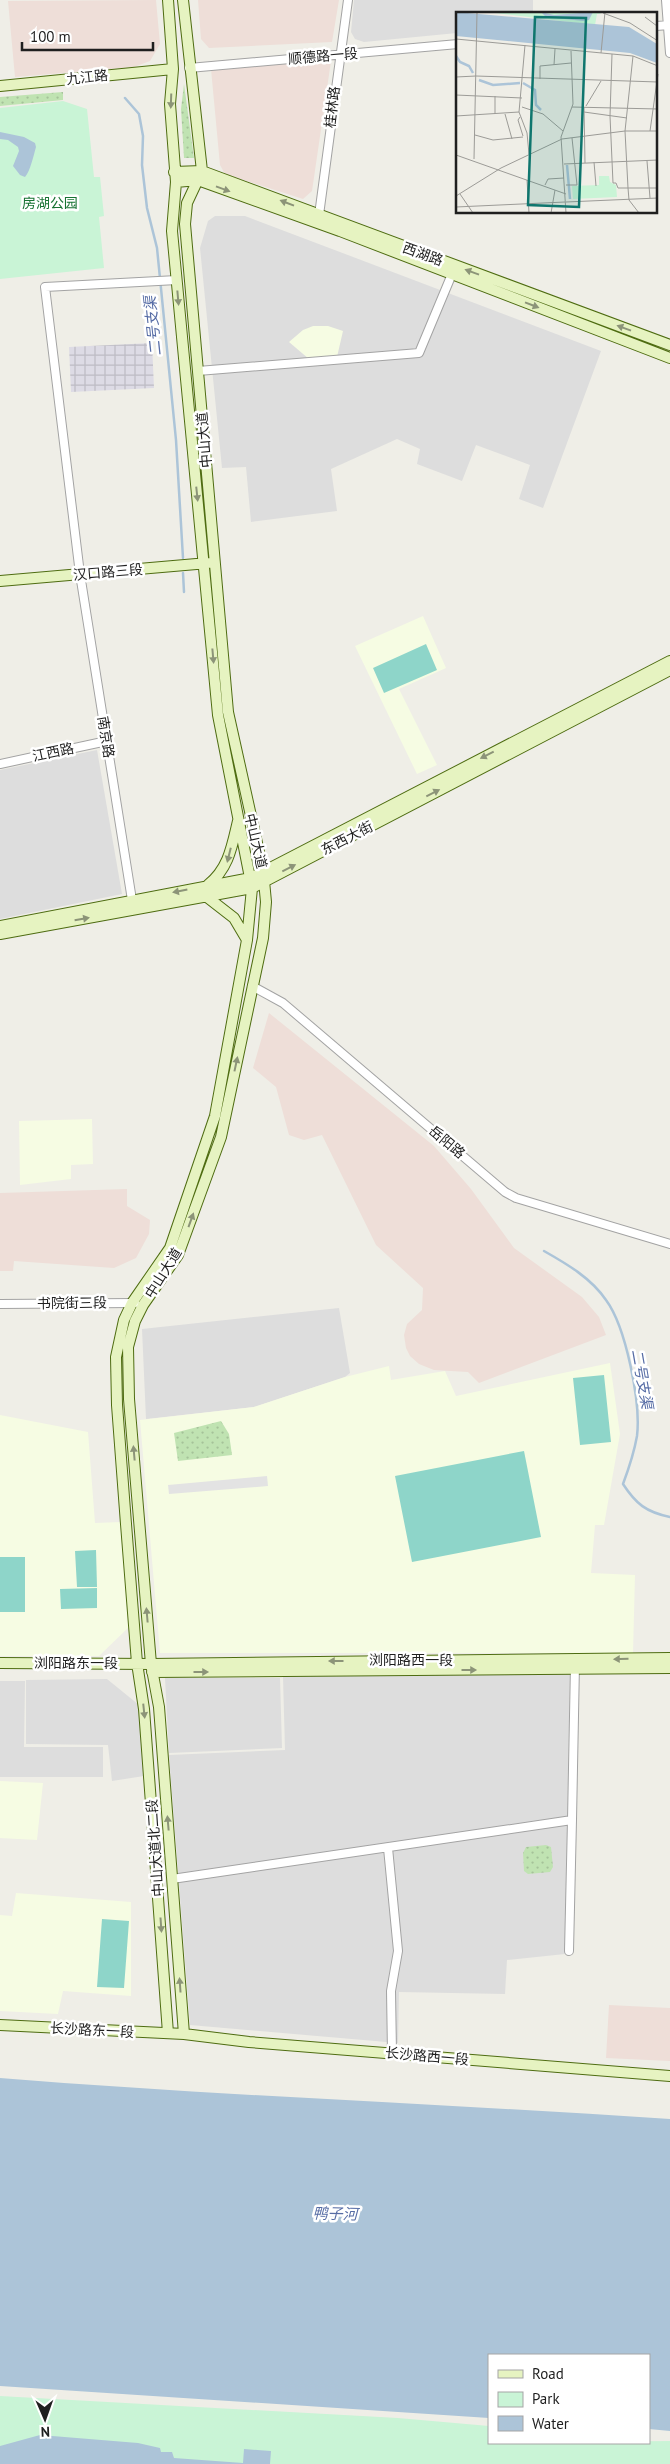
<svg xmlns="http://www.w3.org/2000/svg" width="670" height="2464" viewBox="0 0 670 2464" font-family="'PT Sans','Noto Sans SC',sans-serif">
<defs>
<pattern id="grass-dots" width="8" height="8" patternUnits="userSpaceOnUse" patternTransform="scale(1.25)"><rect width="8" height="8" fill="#c0e3b2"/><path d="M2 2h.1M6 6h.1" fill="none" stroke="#a5c299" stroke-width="1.8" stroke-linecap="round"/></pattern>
<pattern id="plaza-grid" width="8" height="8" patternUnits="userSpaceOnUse" patternTransform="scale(1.25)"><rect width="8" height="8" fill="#dddbe5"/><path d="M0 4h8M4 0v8" fill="none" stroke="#bdbcc4"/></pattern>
</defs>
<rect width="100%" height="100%" fill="#efeee7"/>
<!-- residential -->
<path fill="#ddd" d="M354,0H533V14H458L457,33L364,42L355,39L351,32Z
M215,216H245L601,351L543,508L519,499L530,465L476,445L462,481L417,464L420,449L397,439L331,469L337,511L251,522L246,467L222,468L200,248L208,221Z
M97,750L122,894L0,919V770Z
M339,1308L350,1373L345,1377L254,1407L146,1419L142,1329Z
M570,1670L565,1954L507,1960L505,1994L399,1992L398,2043L190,2025L169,1755L285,1750L283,1677Z
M165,1678H280L282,1748L169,1753Z
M107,1679L139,1705L144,1776L112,1781L108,1745L26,1744V1680Z
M0,1681H25L24,1747H103V1777H0Z"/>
<!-- commercial -->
<path fill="#eeded8" d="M156,0L160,44L150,61L134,67L15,77L8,1Z
M198,0H339L332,42L209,48L201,39Z
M331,61L312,191L303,199L225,174L220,165L211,69Z
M269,1013L434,1146L471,1189L514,1248L582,1297L599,1317L606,1335L479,1383L468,1372L434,1370L419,1364L410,1356L406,1348L404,1335L407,1324L422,1310L423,1288L376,1245L322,1135L304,1140L289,1135L276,1087L253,1068Z
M127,1189V1206L150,1220L149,1234L136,1258L114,1268L14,1261L13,1271H0V1193Z
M609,2005L670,2008V2061L606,2058Z"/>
<!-- education -->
<path fill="#f6fce3" d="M313,326H328L343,331L337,357L309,359L289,342L303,330Z
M423,616L446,668L399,689L437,765L417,774L355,646Z
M92,1119L93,1164L71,1165V1179L20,1185L19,1121Z
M610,1363L620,1434L604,1525H595L591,1573L635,1575L633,1653H160L140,1420L254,1407L345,1377L389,1366L391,1380L445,1371L456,1396Z
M0,1415L88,1432L95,1523L121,1522L129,1627L99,1656H0Z
M0,1781L43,1783L37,1840L0,1838Z
M16,1893L131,1902V1996L63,1991L58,2014L0,2011V1915L12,1916Z"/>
<!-- grass -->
<path fill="url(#grass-dots)" d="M184,84L194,158H184L181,109Z
M63,92V100L0,106V97Z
M221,1421L229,1434L232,1455L178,1461L174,1433Z
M546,1845L551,1847L553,1867L550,1872L528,1874L524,1871L523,1853L526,1847Z"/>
<!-- park -->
<path fill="#c9f4d6" d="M63,101L87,109L94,177H100L104,216L99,217L104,268L0,279V108Z
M0,2396L398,2418L489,2426V2443L670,2441V2464H0Z"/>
<!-- pitch -->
<path fill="#8ed5c9" d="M426,644L437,670L384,693L373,668Z
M604,1375L611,1442L580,1445L573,1378Z
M524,1451L541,1537L412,1562L395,1476Z
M96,1550L97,1587H77L75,1551Z
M0,1557H25V1612H0Z
M97,1588V1608L61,1609L60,1589Z
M102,1919L129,1921L124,1988L97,1987Z"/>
<!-- parking -->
<path fill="#e3e3e3" d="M267,1476L268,1486L169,1494L168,1485Z"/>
<!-- plaza -->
<path fill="url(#plaza-grid)" d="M152,343L154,388L71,392L69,347Z"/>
<!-- water -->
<path fill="#acc4d8" d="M0,132L24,137L35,143L36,147C34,154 30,172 25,177L20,175L13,166L19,151L18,147L8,140L0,139Z
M0,2078C223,2096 447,2104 670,2119V2431L649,2429V2355H489V2418L0,2386Z
M40,2435L138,2443L160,2448L161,2452H172L174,2458L243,2463L244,2449L271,2451L270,2464H0V2446Z"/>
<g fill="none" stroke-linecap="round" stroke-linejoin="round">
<!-- stream -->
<path stroke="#acc4d8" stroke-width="2.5" d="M125,98L139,114L143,136L142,165L147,208L157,248L176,440L183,558
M183,573L184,592
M544,1251C567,1264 591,1278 606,1300C626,1327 641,1403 637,1436C634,1453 629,1468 623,1484C636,1504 646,1512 670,1517"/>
<!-- street casing -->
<g stroke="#a3a3a3" stroke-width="10">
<path id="street" d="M666,0L670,53
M656,26L670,25
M189,68L458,44
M319,215L348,0
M198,371L419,353L452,274
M0,764L107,741
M132,900L80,574L45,287L177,280
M252,986L283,1003L505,1192L516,1198L670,1244
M0,1304L135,1303
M388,1848L398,1951L391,1991L392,2053
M172,1879L572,1820L575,1664
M569,1951L572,1820"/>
</g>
<!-- secondary casing -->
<g stroke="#4e6c11" stroke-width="12">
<path id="secondary" d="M168,0L173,69L170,104L176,182L172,231L186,379L218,715L252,888L247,940L215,1116L170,1248L132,1303L124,1320L116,1357L117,1405L126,1524L137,1663L144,1709L168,2033
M183,0L202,171L187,203L185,224L228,712L263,870L266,902L263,938L221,1137L178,1255L143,1305L135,1321L128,1347L129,1399L151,1664L159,1707L184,2034
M0,86L173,69
M174,172L202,171L670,345
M176,182L198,180L340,231L670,358
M0,581L208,563
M208,885C229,868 232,846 238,821
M207,897L234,918L247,940
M0,926L251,878L670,661
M0,934L252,888L670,670
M0,1663L151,1664L670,1658
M152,1672L670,1668
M0,2025L184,2034L249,2042L670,2076"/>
</g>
<!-- street -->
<use href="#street" stroke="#fff" stroke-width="8"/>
<!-- secondary -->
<use href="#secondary" stroke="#e6f3c1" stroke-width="10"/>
</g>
<!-- one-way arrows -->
<defs><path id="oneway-solid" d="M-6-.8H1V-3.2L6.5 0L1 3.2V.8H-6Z" transform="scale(1.25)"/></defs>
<g fill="#8c9478">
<use href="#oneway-solid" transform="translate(171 101) rotate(92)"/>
<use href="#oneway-solid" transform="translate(223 189) rotate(20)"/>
<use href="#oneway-solid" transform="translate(287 203) rotate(-159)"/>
<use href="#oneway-solid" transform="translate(472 272) rotate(-160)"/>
<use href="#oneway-solid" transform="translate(178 298) rotate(85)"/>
<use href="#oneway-solid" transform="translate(532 305) rotate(21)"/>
<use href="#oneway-solid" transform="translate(624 328) rotate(-160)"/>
<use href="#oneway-solid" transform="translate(197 494) rotate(84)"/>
<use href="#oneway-solid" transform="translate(213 656) rotate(85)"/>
<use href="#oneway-solid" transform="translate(487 755) rotate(153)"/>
<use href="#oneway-solid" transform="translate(433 793) rotate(-27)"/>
<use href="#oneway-solid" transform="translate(229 855) rotate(104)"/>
<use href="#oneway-solid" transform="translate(289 868) rotate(-27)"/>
<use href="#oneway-solid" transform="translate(180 891) rotate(169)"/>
<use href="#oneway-solid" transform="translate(82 919) rotate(-10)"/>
<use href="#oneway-solid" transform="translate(236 1064) rotate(-78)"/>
<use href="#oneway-solid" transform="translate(191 1220) rotate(-70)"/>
<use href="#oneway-solid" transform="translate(134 1453) rotate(-95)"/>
<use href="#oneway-solid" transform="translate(147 1615) rotate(-95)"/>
<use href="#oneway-solid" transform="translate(621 1659) rotate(179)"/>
<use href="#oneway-solid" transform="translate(336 1661) rotate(180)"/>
<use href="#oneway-solid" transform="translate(469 1670)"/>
<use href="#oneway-solid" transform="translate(201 1672)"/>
<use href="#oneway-solid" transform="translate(144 1711) rotate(84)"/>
<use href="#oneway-solid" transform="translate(168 1823) rotate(-95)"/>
<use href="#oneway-solid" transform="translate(161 1925) rotate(86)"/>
<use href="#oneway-solid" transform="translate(180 1985) rotate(-94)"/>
</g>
<g text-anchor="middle" stroke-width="5" stroke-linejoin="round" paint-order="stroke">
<!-- street labels -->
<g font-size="14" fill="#1f1f1f" stroke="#fff">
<text transform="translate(323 56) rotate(-5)" y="5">顺德路一段</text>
<text transform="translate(87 77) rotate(-6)" y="5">九江路</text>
<text transform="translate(332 107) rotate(-83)" y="5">桂林路</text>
<text transform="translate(423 254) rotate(20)" y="5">西湖路</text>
<text transform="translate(204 440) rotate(-95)" y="5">中山大道</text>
<text transform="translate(108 572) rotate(-5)" y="5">汉口路三段</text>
<text transform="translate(106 737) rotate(81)" y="5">南京路</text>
<text transform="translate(53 752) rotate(-12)" y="5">江西路</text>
<text transform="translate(347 838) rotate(-27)" y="5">东西大街</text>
<text transform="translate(256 841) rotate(77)" y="5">中山大道</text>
<text transform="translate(447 1142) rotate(40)" y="5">岳阳路</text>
<text transform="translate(163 1273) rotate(-58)" y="5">中山大道</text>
<text transform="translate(72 1303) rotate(-1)" y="5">书院街三段</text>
<text x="411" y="1665">浏阳路西一段</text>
<text x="76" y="1668">浏阳路东一段</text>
<text transform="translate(155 1848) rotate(-94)" y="5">中山大道北二段</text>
<text transform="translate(92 2030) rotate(3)" y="5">长沙路东一段</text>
<text transform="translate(427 2056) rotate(5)" y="5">长沙路西一段</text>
</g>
<!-- park labels -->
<g font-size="14" fill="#187333" stroke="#fff">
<text x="50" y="208">房湖公园</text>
</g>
<!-- water labels -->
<g font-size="15" font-style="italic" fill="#566ca5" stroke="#fff">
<text transform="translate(153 326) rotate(-96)" y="5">二号支渠</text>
<text transform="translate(642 1379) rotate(80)" y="5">二号支渠</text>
<text transform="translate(335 2214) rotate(1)" y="5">鸭子河</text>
</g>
</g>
<!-- overview -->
<g transform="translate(456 12)">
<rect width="201" height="201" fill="#efeee7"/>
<path d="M30,0H143L145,2H141L139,13ZM143,164H153L154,170L160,173L161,185L117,187L116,174L143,173Z" fill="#c9f4d6"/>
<path d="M0,0L173,15L201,32V51L174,41L0,24ZM85,0L98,3L137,0L133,8L127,9L90,5Z" fill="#acc4d8"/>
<path fill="none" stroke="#acc4d8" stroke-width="2.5" d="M0,44L4,50L13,54L17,61M23,68L37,73L64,71M67,71L79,78L80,93L85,98M111,153L114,187"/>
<path fill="none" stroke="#9c9b97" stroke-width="1" d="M147,1L174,11L202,29M189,5L201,14M0,27L177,44L202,54M69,33L63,100L71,121L73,142M145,41L149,0M156,42L154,104L157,171H160L162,176H202M98,53L99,37M20,64L202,70M0,65L20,64M84,67V54L115,51M0,83L66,86M39,84V102M130,94L145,69M66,95L87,102L107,119M116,95L202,97M128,95L129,151M128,100L171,106M49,102L56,127M0,104L63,100M64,105L62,108L67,124M194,119L202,62M19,123L37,128L67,125M0,143L110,182M18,147L21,0M191,149L194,186M138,150L140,174M108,152L202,148M71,168L73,201M89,173L92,167L108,166M110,173H121L116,126M172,176L169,119L177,44M172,176L173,188L183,201M4,182L17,201M0,184L45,156L106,127L169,119H202M110,190L202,186M0,195L109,190M95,201L99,178M110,201L105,125L117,92L115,39"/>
<path fill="#0f766e" fill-opacity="0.15" stroke="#0f766e" stroke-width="2.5" d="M79,5L130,6L123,195L72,193Z"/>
<rect width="201" height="201" fill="none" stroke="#1f1f1f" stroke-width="2.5"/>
</g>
<!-- legend -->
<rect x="488" y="2354" width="162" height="90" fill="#ffffff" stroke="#a5a5a5"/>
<rect x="498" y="2370" width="25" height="8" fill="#e6f3c1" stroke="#a5a5a5"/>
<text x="532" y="2379" font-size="15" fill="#1f1f1f">Road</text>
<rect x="498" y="2392" width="25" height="15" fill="#c9f4d6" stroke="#a5a5a5"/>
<text x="532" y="2404" font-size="15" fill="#1f1f1f">Park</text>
<rect x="498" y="2416" width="25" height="15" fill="#acc4d8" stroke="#a5a5a5"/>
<text x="532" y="2429" font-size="15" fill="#1f1f1f">Water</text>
<!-- north arrow -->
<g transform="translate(45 2419) rotate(178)" stroke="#ffffff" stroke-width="4" paint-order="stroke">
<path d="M0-4L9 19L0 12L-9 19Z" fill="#1f1f1f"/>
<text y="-8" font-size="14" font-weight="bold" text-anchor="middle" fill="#1f1f1f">N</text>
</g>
<!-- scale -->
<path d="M22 42v8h131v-8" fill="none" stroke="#1f1f1f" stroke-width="2.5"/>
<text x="30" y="42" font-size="15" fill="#1f1f1f" stroke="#ffffff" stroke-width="4" paint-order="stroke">100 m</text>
</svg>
